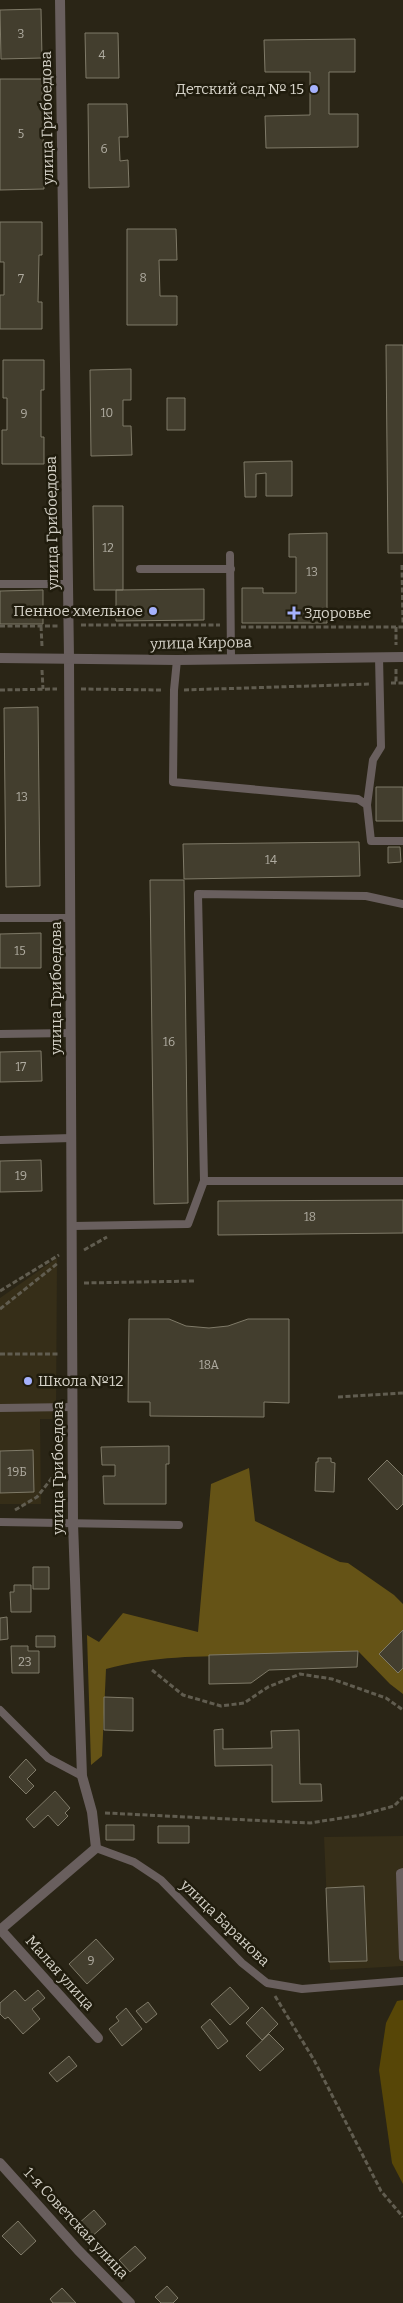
<svg xmlns="http://www.w3.org/2000/svg" width="403" height="2303" viewBox="0 0 403 2303" font-family="Bitter,serif">
<rect width="100%" height="100%" fill="#2a2516"/>
<!-- built -->
<path fill="#362e18" d="M57,1258L56,1419H40L41,1504H0V1298Z
M403,1836V1966L330,1970L324,1837Z"/>
<!-- green -->
<path fill="#574607" d="M403,2000V2184L392,2163L379,2070L386,2023L397,2001Z"/>
<!-- forest -->
<path fill="#655316" d="M249,1468L255,1521L340,1562L348,1563L394,1595L403,1604V1694L390,1684L358,1651C321,1653 284,1656 247,1656C199,1656 153,1656 106,1669L102,1756L91,1765L87,1635L99,1642L123,1613L198,1632L211,1484Z"/>
<!-- building -->
<path fill="#433e2e" stroke="#7f7a68" d="M41,9L42,58L1,59L0,10Z
M85,33H118L119,78H86Z
M355,39V72H329V114H358V147L266,148L265,116L310,115V72H265L264,40Z
M0,79H42L44,189L0,190Z
M88,104H127L128,137H119L120,161L128,160L129,187L89,188Z
M0,222H42V255H39L38,302H42V329H0V295H4V262H0Z
M127,229H176L177,260H159L160,296H177V325H127Z
M386,345H403V553H388Z
M3,360H44V390H41V437H44V464H2V430H7V398H3Z
M131,369V400H123V426H131L132,455L91,456L90,370Z
M167,398H185V430H167Z
M292,461V496H266V473L256,474V497H245L244,462Z
M93,506H123V590H94Z
M327,533V623H242V588H263V593H296V557H289V534Z
M204,589V620L116,621V590Z
M43,590V624H0V591Z
M38,707L40,886L6,887L4,708Z
M376,787H403V821H376Z
M359,842L360,876L184,879L183,844Z
M388,847H400L401,862L388,863Z
M150,880H184L188,1203L154,1204Z
M41,933V968H0V934Z
M41,1051L42,1081L0,1082V1052Z
M41,1160L42,1191L0,1192V1161Z
M403,1200V1233L218,1235V1201Z
M129,1319H169L186,1326L209,1328L228,1326L248,1319H289V1403L264,1402V1417L150,1416V1402H128Z
M169,1446V1464H166V1504H104L103,1476H115V1465H102L101,1447Z
M33,1450L34,1492L0,1493V1451Z
M318,1458H331V1462L335,1463L334,1492L315,1491L316,1462H318Z
M387,1460L403,1476V1504L397,1510L368,1479Z
M33,1567H49V1589H33Z
M14,1585H31V1612H11L10,1592H14Z
M7,1617L8,1639L0,1640V1618Z
M403,1630V1668L398,1673L379,1654Z
M36,1636H55V1647H36Z
M11,1646H28V1651H39V1673H12Z
M358,1651L357,1667L269,1670L251,1683L209,1684V1655Z
M104,1697L133,1698V1731L104,1730Z
M223,1729V1749L272,1748L271,1731L299,1730L300,1784H321L322,1801L272,1802V1765L215,1766L214,1730Z
M26,1759L36,1770L27,1779L34,1786L26,1794L9,1777Z
M55,1791L70,1808L65,1813L68,1816L58,1826L48,1815L34,1828L26,1819Z
M106,1825H134V1840H106Z
M158,1826H189V1843H158Z
M364,1886L367,1961L329,1962L326,1888Z
M96,1939L114,1959L87,1984L69,1964Z
M230,1987L249,2008L230,2025L211,2004Z
M15,1990L25,2001L38,1990L45,1998L32,2009L40,2019L23,2034L8,2017L5,2019L0,2014V2003Z
M148,2002L157,2014L146,2023L136,2011Z
M262,2007L278,2024L262,2040L246,2023Z
M126,2008L142,2029L122,2046L109,2029L119,2021L116,2017Z
M210,2019L228,2041L218,2049L201,2027Z
M269,2034L284,2049L260,2071L246,2056Z
M69,2056L77,2066L57,2082L49,2073Z
M94,2210L106,2224L90,2238L78,2224Z
M18,2221L36,2241L21,2255L2,2236Z
M135,2246L146,2258L130,2272L119,2260Z
M167,2286L178,2298L173,2303H161L155,2297Z
M62,2288L76,2303H53L50,2299Z"/>
<g fill="none" stroke-linecap="round" stroke-linejoin="round">
<!-- path -->
<path stroke="#615d50" stroke-width="3" stroke-dasharray="5 2.5" stroke-linecap="butt" d="M402,565L403,624
M81,625H220
M0,626H58
M41,626L42,646
M241,627H403
M396,627V645
M396,669V683
M42,670L43,689
M391,683H403
M81,689L162,690
M0,690L57,689
M184,690L370,684
M84,1250L107,1237
M84,1283L195,1281
M0,1291L59,1255
M0,1309L58,1263
M0,1354H59
M338,1397L403,1393
M15,1510L37,1497L59,1469
M152,1670L183,1695L221,1706L244,1703L268,1687L300,1674L332,1679L386,1698L403,1710
M105,1813L310,1823L361,1815L394,1806L403,1797
M275,1996L314,2060L381,2191L403,2217"/>
<!-- service -->
<path stroke="#695f5e" stroke-width="8" d="M230,555L231,658
M140,569H231
M0,584H68
M177,660L174,690L173,782L358,799L367,805L371,841H403
M367,805L373,760L381,747L379,657
M0,918H70
M0,1034L71,1033
M0,1140L72,1138
M204,1181H403
M73,1226L188,1224L204,1181L198,894L366,896L403,904
M0,1408L72,1407
M0,1522L179,1525
M0,1710L48,1758L82,1776
M96,1848L134,1862L161,1880L242,1963L267,1983L302,1989L403,1981
M403,1872L400,1873L403,1957"/>
<!-- minor -->
<path stroke="#695f5e" stroke-width="10" d="M0,1929L98,2038
M0,1930L96,1848L92,1812L82,1776L73,1523L69,658L60,0
M0,2163L78,2250L130,2303"/>
<!-- tertiary -->
<path stroke="#695f5e" stroke-width="10" d="M0,658L177,660L403,657"/>
</g>
<!-- markers -->
<g fill="#a5b1fc" stroke="#201c0d" stroke-width="2">
<circle cx="314" cy="89" r="5"/>
<circle cx="153" cy="611" r="5"/>
<path d="M291.5 605.5h5v5h5v5h-5v5h-5v-5h-5v-5h5z"/>
<circle cx="28" cy="1381" r="5"/>
</g>
<g text-anchor="middle" stroke-width="5" stroke-linejoin="round" paint-order="stroke">
<!-- number labels -->
<g font-size="12" fill="#b0aca1">
<text x="21" y="38">3</text>
<text x="102" y="59">4</text>
<text x="21" y="138">5</text>
<text x="104" y="153">6</text>
<text x="143" y="282">8</text>
<text x="21" y="283">7</text>
<text x="107" y="417">10</text>
<text x="24" y="418">9</text>
<text x="108" y="552">12</text>
<text x="312" y="576">13</text>
<text x="22" y="801">13</text>
<text x="271" y="864">14</text>
<text x="20" y="955">15</text>
<text x="169" y="1046">16</text>
<text x="21" y="1071">17</text>
<text x="21" y="1180">19</text>
<text x="310" y="1221">18</text>
<text x="209" y="1369">18А</text>
<text x="17" y="1476">19Б</text>
<text x="25" y="1666">23</text>
<text x="91" y="1965">9</text>
</g>
<!-- poi labels -->
<g font-size="15" fill="#d4d1c7" stroke="#201c0d" text-anchor="end">
<text x="304" y="94">Детский сад № 15</text>
<text x="143" y="616">Пенное хмельное</text>
<text x="304" y="618" text-anchor="start">Здоровье</text>
<text x="38" y="1386" text-anchor="start">Школа №12</text>
</g>
<!-- street labels -->
<g font-size="15" fill="#d4d1c7" stroke="#201c0d">
<text transform="translate(47 118) rotate(-91)" y="5">улица Грибоедова</text>
<text transform="translate(52 523) rotate(-91)" y="5">улица Грибоедова</text>
<text transform="translate(201 643) rotate(-1)" y="5">улица Кирова</text>
<text transform="translate(56 988) rotate(-90)" y="5">улица Грибоедова</text>
<text transform="translate(58 1468) rotate(-90)" y="5">улица Грибоедова</text>
<text transform="translate(225 1923) rotate(44)" y="5">улица Баранова</text>
<text transform="translate(60 1973) rotate(48)" y="5">Малая улица</text>
<text transform="translate(76 2223) rotate(47)" y="5">1-я Советская улица</text>
</g>
</g>
</svg>
